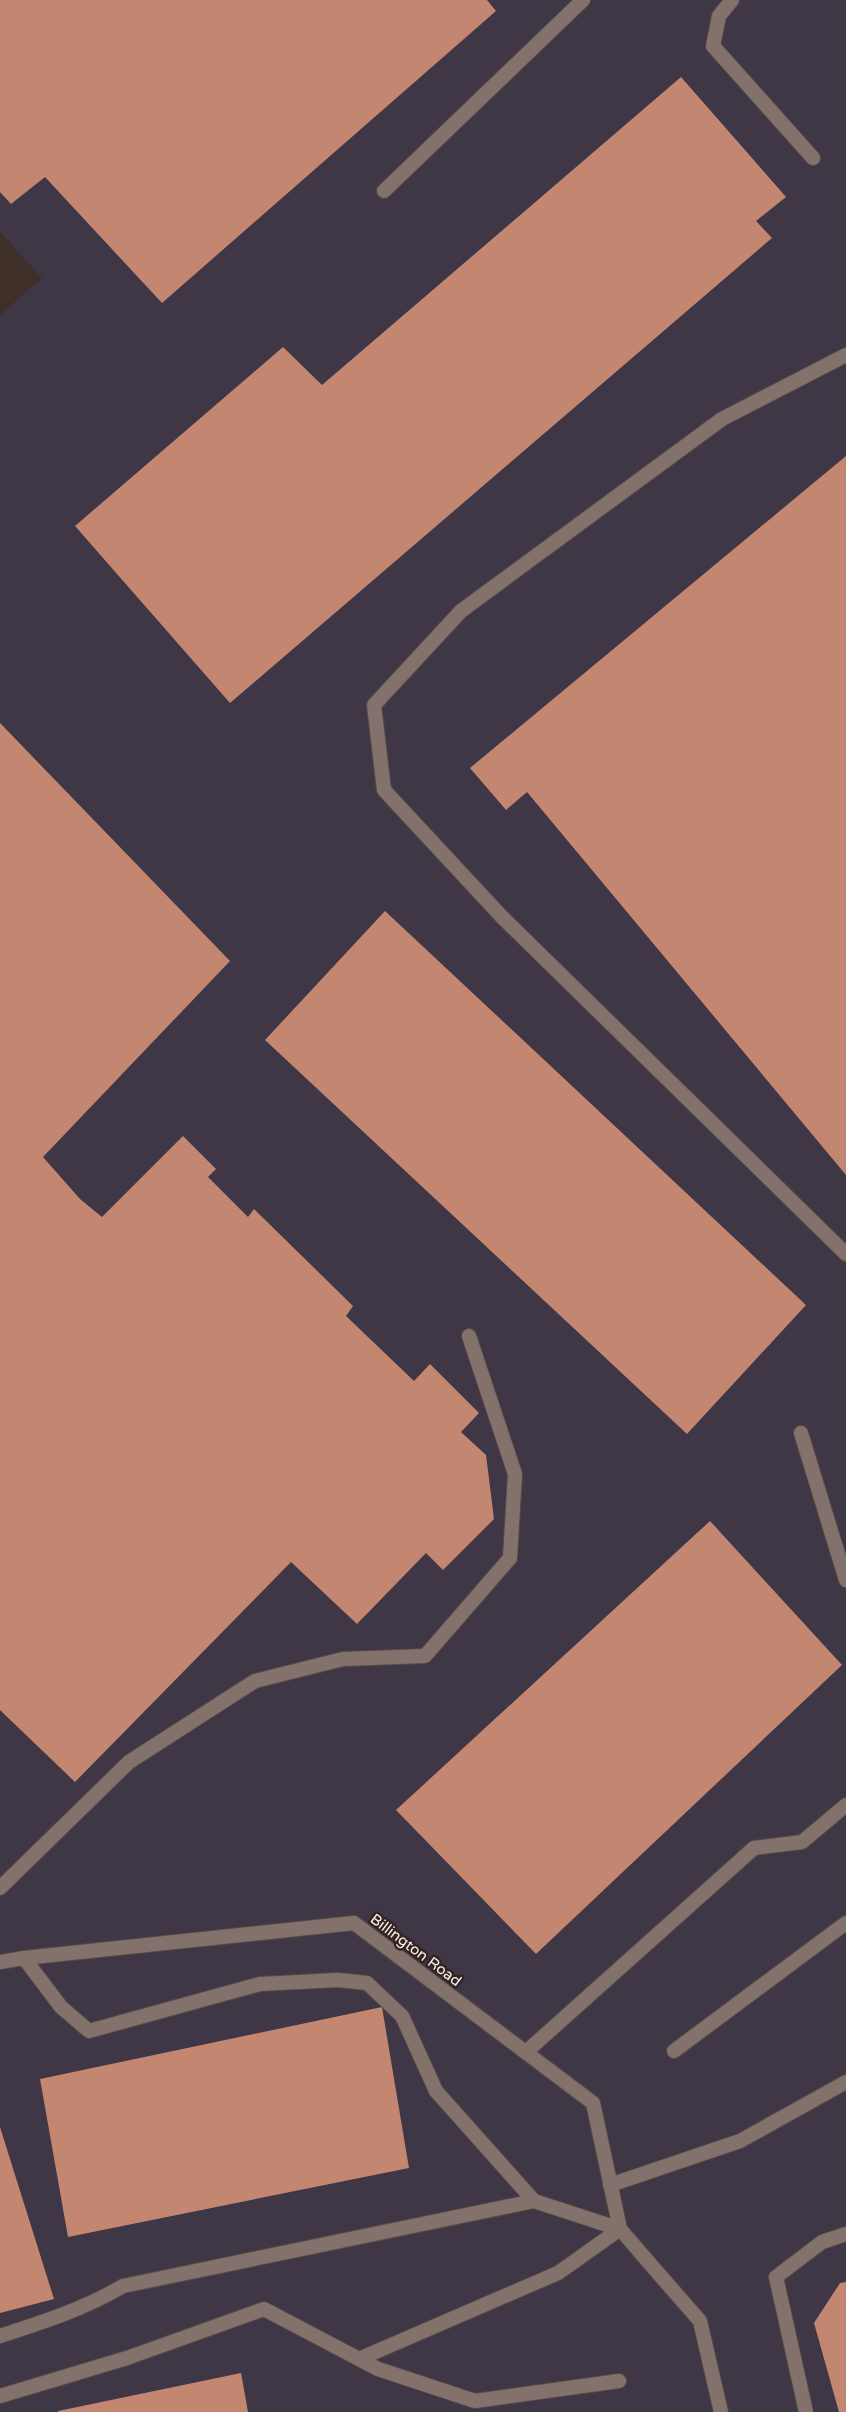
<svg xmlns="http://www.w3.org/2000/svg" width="846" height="2412" viewBox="0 0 846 2412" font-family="'Varela Round',sans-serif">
<rect width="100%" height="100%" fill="#3e2f29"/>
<!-- industrial -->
<path fill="#3f3646" d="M0,0H846V2412H0V315L42,278L0,232Z"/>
<!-- building -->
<path fill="#c38771" d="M0,0H487L496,11L162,303L45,177L11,204L0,192Z
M681,77L786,197L756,221L772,238L230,703L75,526L283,347L322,385Z
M846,456V1175L527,792L506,810L470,768Z
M0,723L230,961L43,1157L80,1199L102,1217L183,1136L216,1169L208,1177L248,1217L254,1209L353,1306L346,1316L414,1381L430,1364L479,1413L461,1432L486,1455L494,1519L443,1570L426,1553L357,1624L291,1562L75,1782L0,1710Z
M385,911L806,1305L687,1434L265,1040Z
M710,1521L842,1665L536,1954L396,1810Z
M382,2007L409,2168L68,2237L40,2079Z
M0,2127L54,2299L0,2313Z
M846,2282V2412H839L814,2323L840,2283Z
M241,2373L248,2412H58V2411Z"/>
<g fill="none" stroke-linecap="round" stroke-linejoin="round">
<!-- service casing -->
<g stroke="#584b47" stroke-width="16">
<path id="service" d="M732,0L719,16L713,46L813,158
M384,191L583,0
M846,355L722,419L461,611L374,705L384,790L502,917L846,1254
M801,1433L846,1580
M0,1888L129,1762L255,1681L343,1659L425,1656L510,1558L515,1474L469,1336
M24,1958L61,2007L89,2031L260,1984L338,1980L367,1983L402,2016L436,2091L534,2201
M674,2051L846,1923
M526,2052L754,1848L802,1842L846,1805
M610,2185L740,2141L846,2082
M0,2336C43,2322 84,2309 123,2286L534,2201L620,2229L658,2273L700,2321L721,2412
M359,2359L558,2273L620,2229
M0,2396L127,2358L264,2309L378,2369L475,2401L619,2381
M806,2412L776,2277L822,2242L846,2234"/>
</g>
<!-- minor casing -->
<g stroke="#584b47" stroke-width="16">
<path id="minor" d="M0,1962L24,1958L354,1923L593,2103L620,2229"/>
</g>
<!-- service -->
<use href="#service" stroke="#83726b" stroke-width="14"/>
<!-- minor -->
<use href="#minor" stroke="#83726b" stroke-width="14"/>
</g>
<g text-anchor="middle" stroke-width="5" stroke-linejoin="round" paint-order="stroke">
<!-- street labels -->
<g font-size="15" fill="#fcf1ee" stroke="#332520">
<text transform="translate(416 1950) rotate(37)" y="5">Billington Road</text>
</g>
</g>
</svg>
